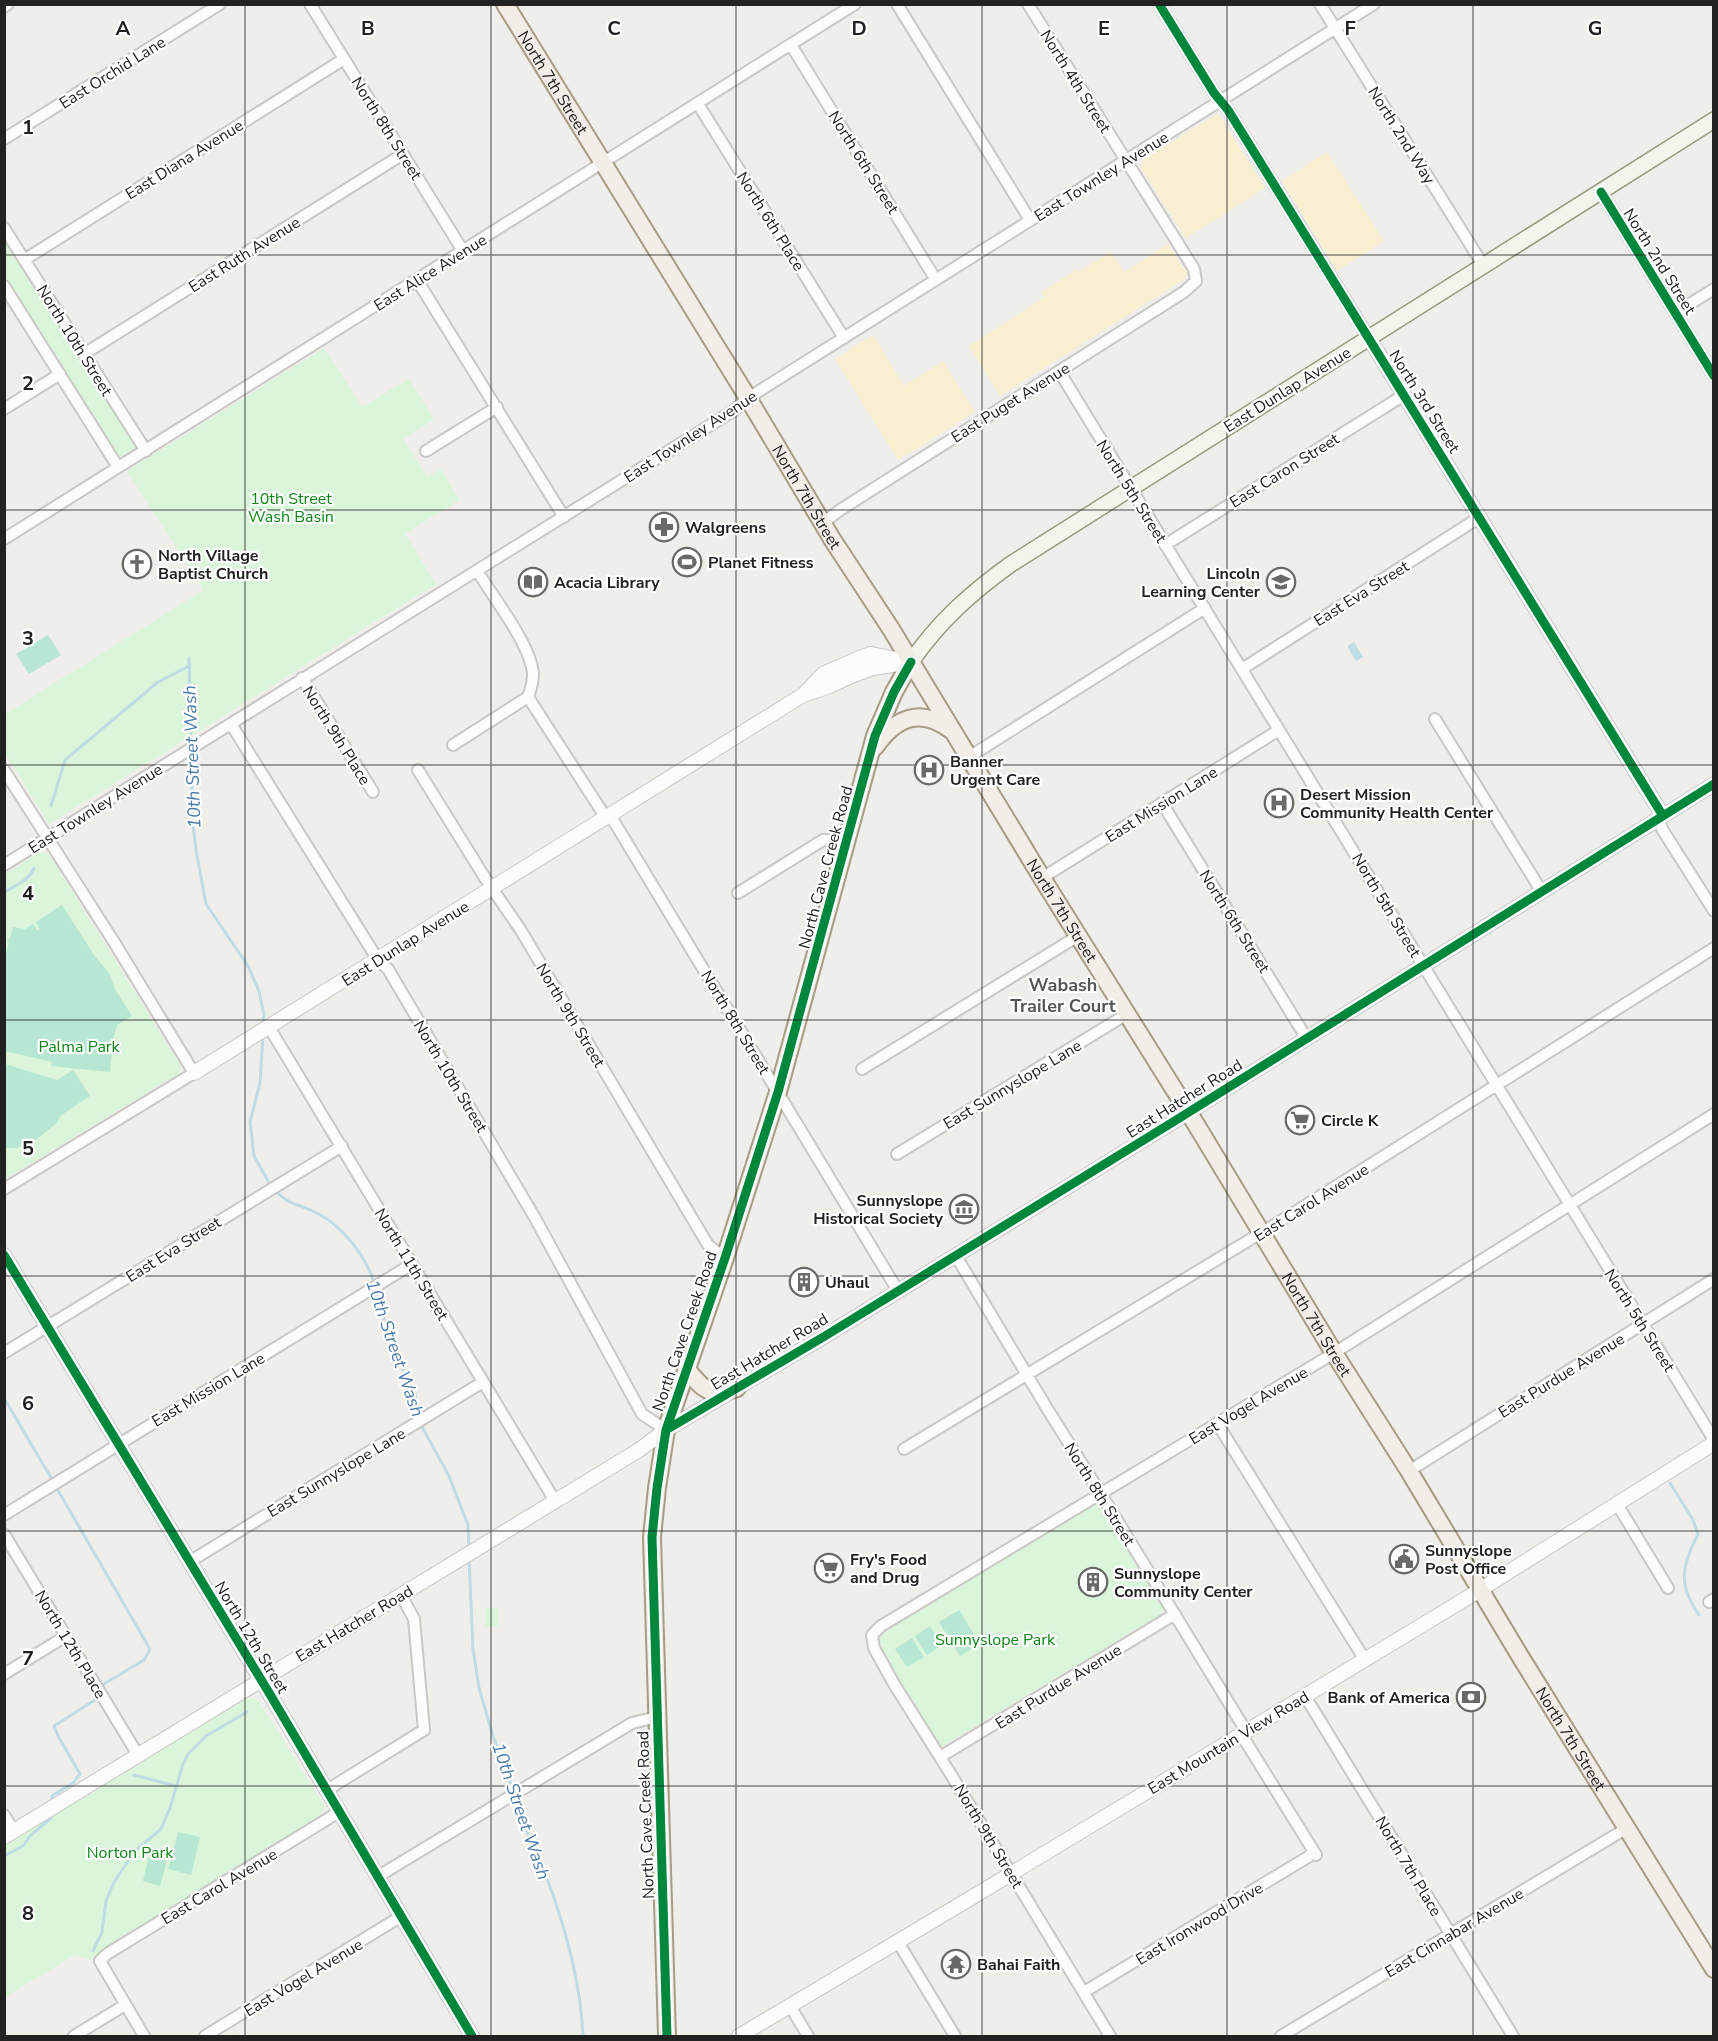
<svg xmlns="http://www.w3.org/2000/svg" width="1718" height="2041" viewBox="0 0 1718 2041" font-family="'Nunito Sans',sans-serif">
<rect width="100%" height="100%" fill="#f0eeeb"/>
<!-- sand -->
<path fill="#f8f0d0" d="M1217,114L1220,116L1265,188L1186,238L1141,168L1143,160Z
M1327,152L1384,241L1337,271L1282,181Z
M1168,244L1186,272V278L1183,280L1000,396L969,346L1045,297L1041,292L1076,270L1078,272L1111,252L1124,272Z
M873,335L904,386L943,361L975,412L898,460L835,359Z"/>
<!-- park -->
<path fill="#daf5da" d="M4,236L140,450L121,462L5,278Z
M324,348L362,407L409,379L434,420L403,439L427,477L441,469L459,500L405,534L436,584L49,824L5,753V714L204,590L127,471Z
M39,852L49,854L181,1067L178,1074L5,1179V874Z
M1096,1504H1102L1164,1605V1610L1160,1615L946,1744L941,1746L936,1744L878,1646L882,1633Z
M485,1608H498V1626L485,1627Z
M250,1698L255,1699L260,1703L324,1805L321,1815L322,1818L91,1960L75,1955L5,1997V1845L245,1699Z"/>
<!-- pitch -->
<path fill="#b7e6d2" d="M48,635L61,655L29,674L16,654Z
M62,905L94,955L109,973L116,991L132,1016L117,1025L113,1040L110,1072L51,1066L52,1062L5,1051L4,959L9,943L7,940L10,938L13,927L25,929L33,924L37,930H40L36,922Z
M5,1064L57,1080L73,1070L90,1096L60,1116L57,1123L37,1139L17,1148H5Z
M959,1610L980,1644L960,1656L939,1622Z
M930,1626L942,1645L927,1655L915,1636Z
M912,1638L924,1657L907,1667L895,1649Z
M178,1832L200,1837L191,1875L168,1869Z
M150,1852L168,1856L160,1886L143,1881Z"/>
<!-- water -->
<path fill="#bfdbe3" d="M1354,642L1363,657L1356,661L1347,646Z"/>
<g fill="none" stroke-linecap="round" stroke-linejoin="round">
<!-- stream -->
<path stroke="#bfdbe3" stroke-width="3" d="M189,658L191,746
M192,753V817L196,850L206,904L248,966L259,991L264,1015L263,1023
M51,806L65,760L158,682L189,666
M4,892C17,885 28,881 34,868
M263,1036L260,1083L250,1122L254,1156L271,1186
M275,1191C290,1205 298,1204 315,1212C342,1225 365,1255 374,1282
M376,1289L385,1323L401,1365L415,1394L419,1418
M4,1398L53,1481
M421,1425L449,1476L468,1525L469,1548
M1670,1483L1693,1520L1698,1534C1682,1566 1677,1583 1699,1615
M56,1487L150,1649L144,1660L104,1684L102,1688
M469,1558L473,1649L479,1688L493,1736L513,1791
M134,1775L176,1786
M515,1797C524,1831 541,1860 552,1892C568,1938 581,1988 583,2036
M52,1802V1796L73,1783L80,1774L58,1736L54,1726L95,1700L99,1694
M4,1856L23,1846L30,1836L51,1818V1814
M93,1951L102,1932L106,1901L114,1882L135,1851L161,1829L170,1808L183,1764L189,1753L206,1736L247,1712"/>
<!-- minor casing -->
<g stroke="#c9c8c7" stroke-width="14">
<path id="minor" d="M310,4L463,251
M897,4L1030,220
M1159,4L1214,93L1228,110L1369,338
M1320,4L1483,265
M4,7L8,4
M791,45L936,280
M698,104L844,338
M4,139L220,4
M1601,192L1714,376
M4,228L146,451
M24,260L344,59
M417,280L564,517
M4,286L118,467
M1675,313L1714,289
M84,354L403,154
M1059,371L1714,1440
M4,409L60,374
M426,451L497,407
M823,523L840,510L1184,292L1196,281L1194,269L1028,4
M4,539L855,4
M1165,545L1404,395
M478,572C493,597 531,645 533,674C533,682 531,689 528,697L606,818
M1242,669L1480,517
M302,678L373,792
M1435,719L1542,892
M231,724L378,960L388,969L535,1218L642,1414L666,1430
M453,745L528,697
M969,757L1205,608
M4,770L114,942L194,1073L4,1189
M418,770L485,878L520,929L708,1245L725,1258
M1162,803L1307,1039
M610,815L898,1291
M1659,818L1662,829L1714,911
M4,865L733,411L748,398L1374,4
M1042,878L1279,730
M738,893L823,840L848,841
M269,1027L555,1501
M862,1069L1078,936
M897,1154L1127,1014
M956,1256L1048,1410L1109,1507L1246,1731
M4,1353L342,1146
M1217,1423L1365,1660
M904,1449L1284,1219L1714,948
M1409,1471L1714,1279
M1617,1504L1668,1588
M4,1515L412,1264
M4,1534L138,1755
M189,1562L483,1382
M1709,1602L1714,1599
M4,1674L66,1636
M1305,1696L1513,2036
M1241,1734L1316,1855
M940,1757L1175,1614
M327,1790L424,1730L414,1619L401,1595
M4,1815L14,1831
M377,1877L632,1723L657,1717
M898,1942L955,2036
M1084,1992L1308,1857L1313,1852
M790,2006L808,2036
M74,2036L125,2005
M144,2036L100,1961L107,1954L339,1812
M205,2036L400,1917
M1110,2036L950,1773L894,1684L874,1648L872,1635L881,1626L1334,1353L1714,1114
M1281,2036L1627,1828"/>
</g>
<!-- tertiary casing -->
<g stroke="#c9c8c7" stroke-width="16">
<path id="tertiary" d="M1369,338L1663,816
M805,693L823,674L862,657L871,654L901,660
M194,1073L803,695L830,686L851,676L873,668L911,662
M4,1255L268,1691L472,2036
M4,1837L639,1450L666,1430L825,1336L1173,1122L1714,784
M739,2036L971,1898L1480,1590L1714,1443"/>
</g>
<!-- secondary casing -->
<g stroke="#999a82" stroke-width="18">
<path id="secondary" d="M911,662C938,622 972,592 1011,564L1714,120"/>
</g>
<!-- primary casing -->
<g stroke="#a79c86" stroke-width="20">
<g id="primary">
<path id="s1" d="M505,4L748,398L832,539L891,629L1042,878L1197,1126L1334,1353L1409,1471L1520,1656L1714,1969"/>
<path d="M875,747C896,717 921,707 951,730"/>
<path d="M686,1368C704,1391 708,1396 737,1388"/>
<path d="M667,2036L652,1537L657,1488L666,1430L725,1258L778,1092L875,736L894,692L911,662"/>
</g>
</g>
<!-- minor -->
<use href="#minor" stroke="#fdfcfc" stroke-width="10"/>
<!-- tertiary -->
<use href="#tertiary" stroke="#fdfcfc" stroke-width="14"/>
<!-- secondary -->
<use href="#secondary" stroke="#f4f4ed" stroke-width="15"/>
<!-- primary -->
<use href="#primary" stroke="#f3ede7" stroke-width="16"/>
<!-- cycleway casing -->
<g stroke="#fff" stroke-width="13">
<path id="cycleway" d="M1159,4L1214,93L1228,110L1663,816
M1601,192L1714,376
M4,1255L268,1691L472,2036
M666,1430L825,1336L1173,1122L1714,784
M667,2036L652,1537L657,1488L666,1430L725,1258L778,1092L875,736L894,692L911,662"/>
</g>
<!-- cycleway -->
<use href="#cycleway" stroke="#00873e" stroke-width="9"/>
</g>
<!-- grid -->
<path fill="none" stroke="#222" stroke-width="1.5" stroke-opacity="0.55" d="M245,4V2036M491,4V2036M736,4V2036M982,4V2036M1227,4V2036M1473,4V2036M4,255H1714M4,510H1714M4,765H1714M4,1020H1714M4,1276H1714M4,1531H1714M4,1786H1714"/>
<!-- icons -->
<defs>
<g id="pharmacy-ring" transform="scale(1.5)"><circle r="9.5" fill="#fff" stroke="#6a6968" stroke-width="1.5"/><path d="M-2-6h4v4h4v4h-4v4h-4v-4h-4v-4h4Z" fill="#6a6968"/></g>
<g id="stadium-ring" transform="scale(1.5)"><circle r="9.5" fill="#fff" stroke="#6a6968" stroke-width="1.5"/><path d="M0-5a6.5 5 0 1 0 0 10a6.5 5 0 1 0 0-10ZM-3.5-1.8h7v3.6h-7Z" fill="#6a6968"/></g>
<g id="church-ring" transform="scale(1.5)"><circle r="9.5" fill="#fff" stroke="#6a6968" stroke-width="1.5"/><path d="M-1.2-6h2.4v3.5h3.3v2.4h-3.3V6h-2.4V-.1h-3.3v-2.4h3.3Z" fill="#6a6968"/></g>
<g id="library-ring" transform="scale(1.5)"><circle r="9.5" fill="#fff" stroke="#6a6968" stroke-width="1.5"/><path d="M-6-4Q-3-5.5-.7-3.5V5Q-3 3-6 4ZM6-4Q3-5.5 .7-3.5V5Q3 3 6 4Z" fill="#6a6968"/></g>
<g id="school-ring" transform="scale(1.5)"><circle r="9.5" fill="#fff" stroke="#6a6968" stroke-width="1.5"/><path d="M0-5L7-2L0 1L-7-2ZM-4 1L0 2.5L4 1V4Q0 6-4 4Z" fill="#6a6968"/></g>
<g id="hospital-ring" transform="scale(1.5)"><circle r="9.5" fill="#fff" stroke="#6a6968" stroke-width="1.5"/><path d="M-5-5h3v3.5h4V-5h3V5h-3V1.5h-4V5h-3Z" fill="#6a6968"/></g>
<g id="supermarket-ring" transform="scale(1.5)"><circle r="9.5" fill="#fff" stroke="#6a6968" stroke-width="1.5"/><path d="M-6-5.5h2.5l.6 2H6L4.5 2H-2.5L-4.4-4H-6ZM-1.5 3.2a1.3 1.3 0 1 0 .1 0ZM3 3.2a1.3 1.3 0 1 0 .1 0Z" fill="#6a6968"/></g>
<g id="museum-ring" transform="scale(1.5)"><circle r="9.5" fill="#fff" stroke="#6a6968" stroke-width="1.5"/><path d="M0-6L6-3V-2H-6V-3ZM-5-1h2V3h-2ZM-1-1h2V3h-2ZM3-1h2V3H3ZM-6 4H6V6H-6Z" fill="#6a6968"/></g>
<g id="building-ring" transform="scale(1.5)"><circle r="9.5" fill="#fff" stroke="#6a6968" stroke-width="1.5"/><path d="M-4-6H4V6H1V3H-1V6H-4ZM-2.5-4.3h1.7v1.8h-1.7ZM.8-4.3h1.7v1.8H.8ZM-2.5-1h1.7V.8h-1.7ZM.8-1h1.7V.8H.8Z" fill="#6a6968"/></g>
<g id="civic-ring" transform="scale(1.5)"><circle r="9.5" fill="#fff" stroke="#6a6968" stroke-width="1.5"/><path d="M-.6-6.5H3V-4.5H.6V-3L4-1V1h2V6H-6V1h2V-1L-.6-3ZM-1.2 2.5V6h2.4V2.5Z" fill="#6a6968"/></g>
<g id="bank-ring" transform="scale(1.5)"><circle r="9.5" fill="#fff" stroke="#6a6968" stroke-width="1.5"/><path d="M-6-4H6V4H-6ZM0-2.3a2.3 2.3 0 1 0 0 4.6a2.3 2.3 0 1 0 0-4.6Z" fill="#6a6968"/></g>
<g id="temple-ring" transform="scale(1.5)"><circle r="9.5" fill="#fff" stroke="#6a6968" stroke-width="1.5"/><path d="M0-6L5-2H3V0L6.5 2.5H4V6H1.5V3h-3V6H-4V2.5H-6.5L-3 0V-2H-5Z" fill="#6a6968"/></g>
</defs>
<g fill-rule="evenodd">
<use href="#pharmacy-ring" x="664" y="527"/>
<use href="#stadium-ring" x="687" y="562"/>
<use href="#church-ring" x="137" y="564"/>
<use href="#library-ring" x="533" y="582"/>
<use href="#school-ring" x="1281" y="582"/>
<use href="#hospital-ring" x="929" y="770"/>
<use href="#hospital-ring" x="1279" y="803"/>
<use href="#supermarket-ring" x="1300" y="1120"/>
<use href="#museum-ring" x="964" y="1209"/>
<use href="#building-ring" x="804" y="1282"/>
<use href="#civic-ring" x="1404" y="1559"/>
<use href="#supermarket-ring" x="829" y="1568"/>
<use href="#building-ring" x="1093" y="1582"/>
<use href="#bank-ring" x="1471" y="1697"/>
<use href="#temple-ring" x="956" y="1964"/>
</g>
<g text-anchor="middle" stroke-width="4.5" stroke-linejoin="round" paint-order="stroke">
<!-- street labels -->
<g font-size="16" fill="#222" stroke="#fff">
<text transform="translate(112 72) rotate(-32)" y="6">East Orchid Lane</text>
<text transform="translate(1076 81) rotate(58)" y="6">North 4th Street</text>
<text dy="6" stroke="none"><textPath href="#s1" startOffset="92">North 7th Street</textPath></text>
<text transform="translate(387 128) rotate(58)" y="6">North 8th Street</text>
<text transform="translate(1402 135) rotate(58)" y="6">North 2nd Way</text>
<text transform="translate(184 159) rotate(-32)" y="6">East Diana Avenue</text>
<text transform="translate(864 162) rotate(58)" y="6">North 6th Street</text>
<text transform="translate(1101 176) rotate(-32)" y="6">East Townley Avenue</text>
<text transform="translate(771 221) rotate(58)" y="6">North 6th Place</text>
<text transform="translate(244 254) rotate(-32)" y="6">East Ruth Avenue</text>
<text transform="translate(1660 261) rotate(58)" y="6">North 2nd Street</text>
<text transform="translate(430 272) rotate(-32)" y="6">East Alice Avenue</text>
<text transform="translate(75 340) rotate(58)" y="6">North 10th Street</text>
<text transform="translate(1287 389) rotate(-32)" y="6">East Dunlap Avenue</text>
<text transform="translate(1425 401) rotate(58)" y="6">North 3rd Street</text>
<text transform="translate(1010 402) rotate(-32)" y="6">East Puget Avenue</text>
<text transform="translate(690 436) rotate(-33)" y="6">East Townley Avenue</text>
<text transform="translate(1284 470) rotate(-32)" y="6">East Caron Street</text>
<text transform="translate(1132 491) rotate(58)" y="6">North 5th Street</text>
<text dy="6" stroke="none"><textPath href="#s1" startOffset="578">North 7th Street</textPath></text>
<text transform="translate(1361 593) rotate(-32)" y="6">East Eva Street</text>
<text transform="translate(337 735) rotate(58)" y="6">North 9th Place</text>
<text transform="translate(1161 804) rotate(-32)" y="6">East Mission Lane</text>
<text transform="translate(95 808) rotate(-32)" y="6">East Townley Avenue</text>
<text transform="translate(825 867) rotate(-75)" y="6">North Cave Creek Road</text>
<text transform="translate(1387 905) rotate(59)" y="6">North 5th Street</text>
<text dy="6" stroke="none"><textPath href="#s1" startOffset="1064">North 7th Street</textPath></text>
<text transform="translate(1235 921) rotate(58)" y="6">North 6th Street</text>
<text transform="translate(405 943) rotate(-32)" y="6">East Dunlap Avenue</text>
<text transform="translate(571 1015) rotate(59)" y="6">North 9th Street</text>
<text transform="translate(736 1022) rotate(59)" y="6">North 8th Street</text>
<text transform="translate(451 1076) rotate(59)" y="6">North 10th Street</text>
<text transform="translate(1012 1084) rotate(-31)" y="6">East Sunnyslope Lane</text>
<text transform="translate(1184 1098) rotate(-32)" y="6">East Hatcher Road</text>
<text transform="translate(1311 1202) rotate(-32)" y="6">East Carol Avenue</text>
<text transform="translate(173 1249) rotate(-32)" y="6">East Eva Street</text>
<text transform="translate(412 1264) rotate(59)" y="6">North 11th Street</text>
<text transform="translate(1640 1320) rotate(58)" y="6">North 5th Street</text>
<text dy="6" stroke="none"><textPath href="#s1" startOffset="1550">North 7th Street</textPath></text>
<text transform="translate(684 1331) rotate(-71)" y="6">North Cave Creek Road</text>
<text transform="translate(769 1351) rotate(-31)" y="6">East Hatcher Road</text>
<text transform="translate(1561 1375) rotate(-32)" y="6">East Purdue Avenue</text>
<text transform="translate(208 1389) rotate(-31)" y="6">East Mission Lane</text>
<text transform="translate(1248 1405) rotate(-31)" y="6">East Vogel Avenue</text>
<text transform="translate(336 1472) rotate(-31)" y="6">East Sunnyslope Lane</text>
<text transform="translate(1100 1494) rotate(58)" y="6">North 8th Street</text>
<text transform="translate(354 1623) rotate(-31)" y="6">East Hatcher Road</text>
<text transform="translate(252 1637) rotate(59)" y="6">North 12th Street</text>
<text transform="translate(71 1644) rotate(59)" y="6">North 12th Place</text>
<text transform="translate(1058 1686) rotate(-32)" y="6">East Purdue Avenue</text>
<text dy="6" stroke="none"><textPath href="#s1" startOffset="2036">North 7th Street</textPath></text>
<text transform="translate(1228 1742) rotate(-31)" y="6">East Mountain View Road</text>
<text transform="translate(645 1815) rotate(-92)" y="6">North Cave Creek Road</text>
<text transform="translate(989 1836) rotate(59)" y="6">North 9th Street</text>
<text transform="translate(1409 1866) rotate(59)" y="6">North 7th Place</text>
<text transform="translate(219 1886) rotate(-31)" y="6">East Carol Avenue</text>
<text transform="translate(1199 1923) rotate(-31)" y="6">East Ironwood Drive</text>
<text transform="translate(1454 1932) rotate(-31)" y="6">East Cinnabar Avenue</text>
<text transform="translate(303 1977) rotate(-31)" y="6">East Vogel Avenue</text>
</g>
<!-- park labels -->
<g font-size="16" fill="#0c8416" stroke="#fff">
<text x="291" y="504">10th Street<tspan x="291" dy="18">Wash Basin</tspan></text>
<text x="79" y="1052">Palma Park</text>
<text x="995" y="1645">Sunnyslope Park</text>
<text x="130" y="1858">Norton Park</text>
</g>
<!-- poi labels -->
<g font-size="16" font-weight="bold" fill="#222" stroke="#fff" text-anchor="start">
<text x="685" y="533">Walgreens</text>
<text x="158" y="561">North Village<tspan x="158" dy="18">Baptist Church</tspan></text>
<text x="708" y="568">Planet Fitness</text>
<text x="1260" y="579" text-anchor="end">Lincoln<tspan x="1260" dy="18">Learning Center</tspan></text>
<text x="554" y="588">Acacia Library</text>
<text x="950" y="767">Banner<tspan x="950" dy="18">Urgent Care</tspan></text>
<text x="1300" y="800">Desert Mission<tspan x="1300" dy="18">Community Health Center</tspan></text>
<text x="1321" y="1126">Circle K</text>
<text x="943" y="1206" text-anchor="end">Sunnyslope<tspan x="943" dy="18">Historical Society</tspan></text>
<text x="825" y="1288">Uhaul</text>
<text x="1425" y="1556">Sunnyslope<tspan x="1425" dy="18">Post Office</tspan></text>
<text x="850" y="1565">Fry's Food<tspan x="850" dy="18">and Drug</tspan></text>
<text x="1114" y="1579">Sunnyslope<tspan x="1114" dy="18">Community Center</tspan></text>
<text x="1450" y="1703" text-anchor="end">Bank of America</text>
<text x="977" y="1970">Bahai Faith</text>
</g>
<!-- water labels -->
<g font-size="18" font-style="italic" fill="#4a7aab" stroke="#fff">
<text transform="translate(192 757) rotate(-92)" y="6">10th Street Wash</text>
<text transform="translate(395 1348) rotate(71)" y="6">10th Street Wash</text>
<text transform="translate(521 1811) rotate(71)" y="6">10th Street Wash</text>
</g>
<!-- neighbourhood labels -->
<g font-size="18" font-weight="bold" fill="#555" stroke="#fff">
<text x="1063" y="991">Wabash<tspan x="1063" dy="21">Trailer Court</tspan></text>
</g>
</g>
<g font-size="20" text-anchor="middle" font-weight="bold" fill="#222" stroke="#fff" stroke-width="4.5" stroke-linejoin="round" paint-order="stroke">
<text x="123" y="35">A</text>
<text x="368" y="35">B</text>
<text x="614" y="35">C</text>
<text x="859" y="35">D</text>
<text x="1104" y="35">E</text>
<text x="1350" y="35">F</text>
<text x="1595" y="35">G</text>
<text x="28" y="134">1</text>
<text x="28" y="390">2</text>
<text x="28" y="645">3</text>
<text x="28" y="900">4</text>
<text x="28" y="1155">5</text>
<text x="28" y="1410">6</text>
<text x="28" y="1665">7</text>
<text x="28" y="1920">8</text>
</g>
<!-- border -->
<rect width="1718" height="2041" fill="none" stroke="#222222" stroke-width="12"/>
</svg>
